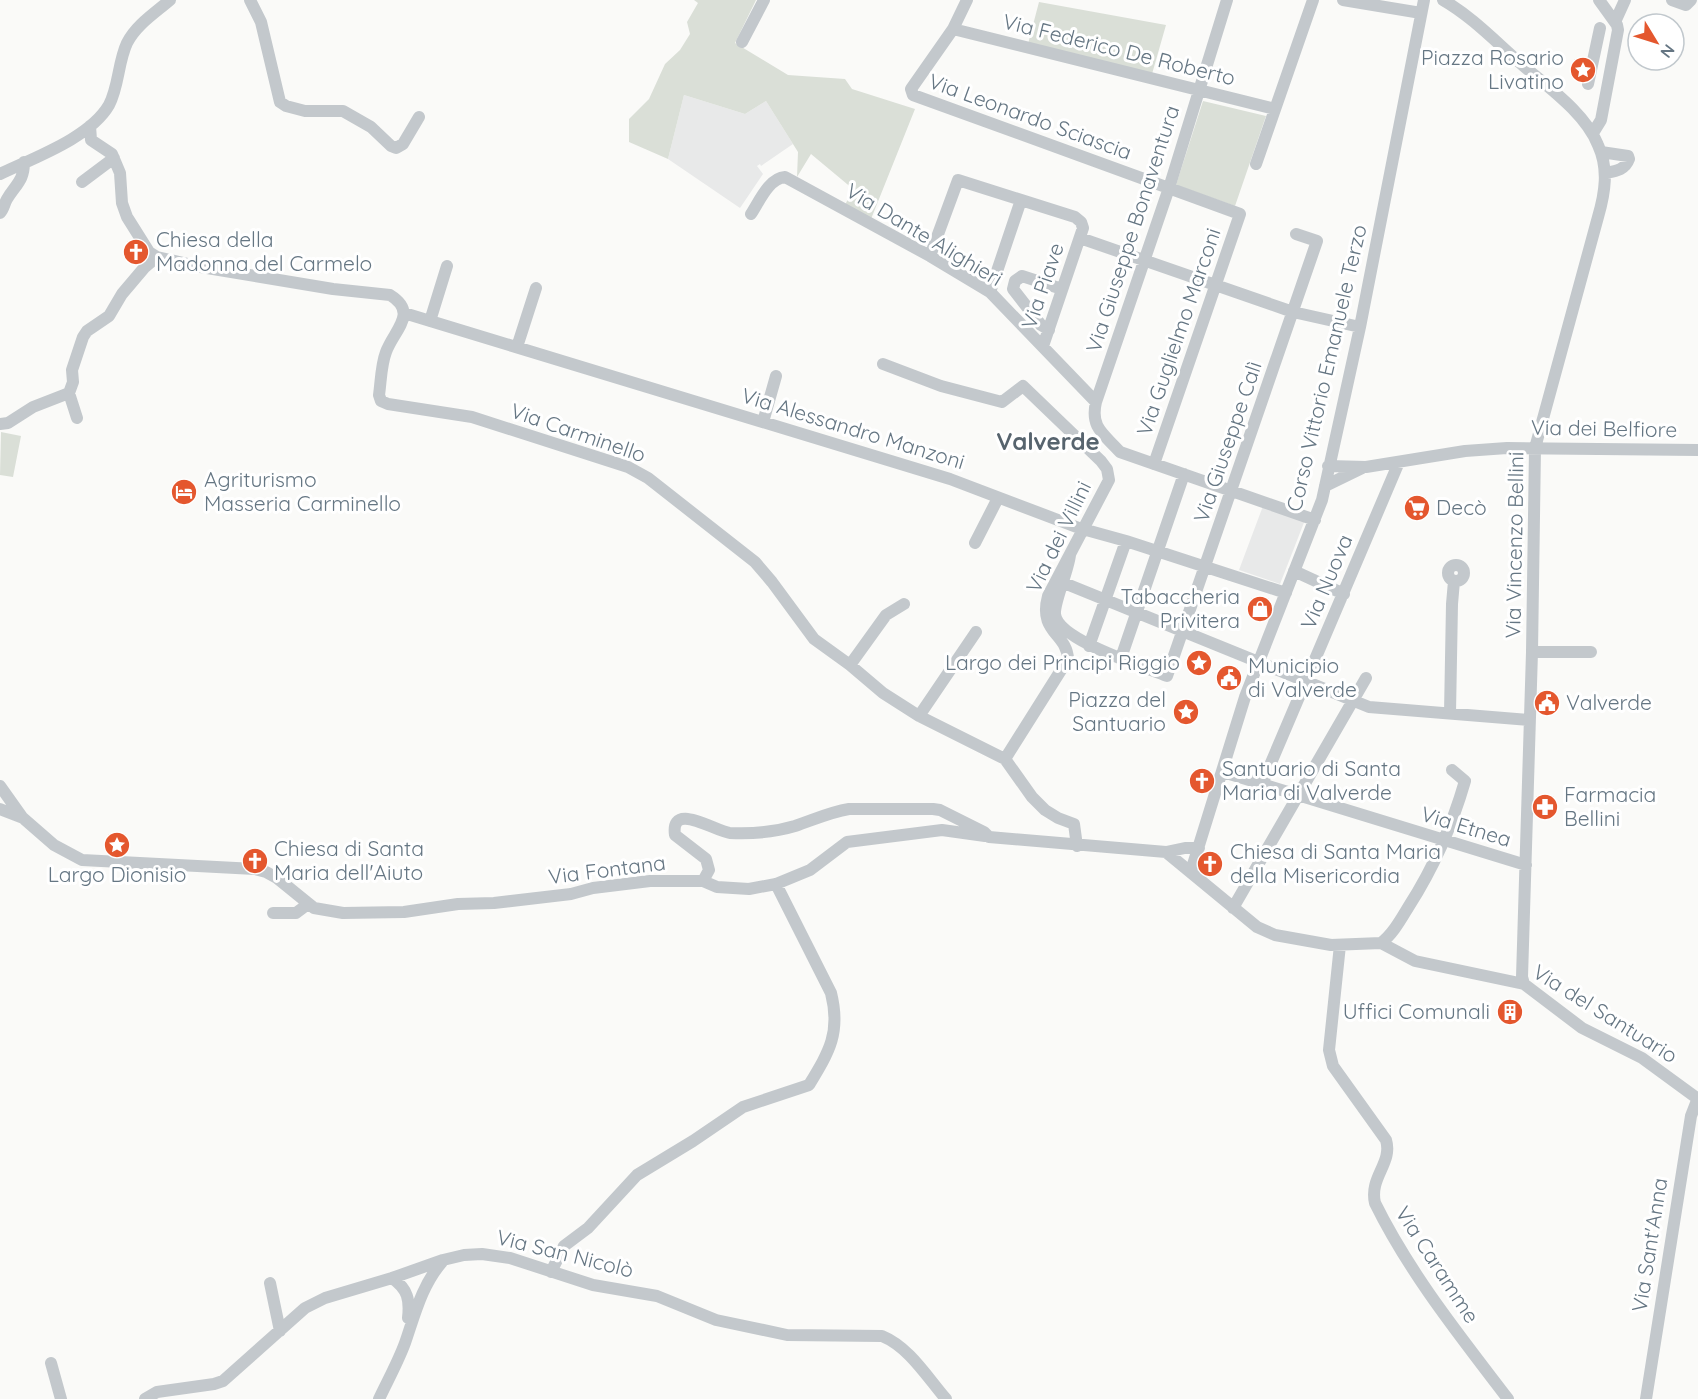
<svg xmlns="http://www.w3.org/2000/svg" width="1698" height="1399" viewBox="0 0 1698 1399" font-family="Quicksand,sans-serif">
<rect width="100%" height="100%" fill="#fafaf8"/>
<!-- built -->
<path fill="#e8e9e9" d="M684,95L745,114L766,101L793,144L761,166L760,164L757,166L763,174L740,208L668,159Z
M1263,506L1305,520L1280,584L1239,570Z"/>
<!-- green -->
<path fill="#dadfd7" d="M694,0H756L735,43L788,75L845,79L852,89L915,109L871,219L845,205L853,189L811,154L797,177L798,152L766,101L745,114L684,95L668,159L629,142V119L649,99L665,64L680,50L690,34L687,22L698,3Z
M1039,2L1166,25L1152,74L1028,44Z
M1203,101L1266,116L1235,206L1176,185Z
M1,432L21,436L13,477L0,475Z"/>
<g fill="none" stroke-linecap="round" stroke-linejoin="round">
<!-- minor -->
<path stroke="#c3c8cc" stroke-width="12" d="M250,0L261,22L280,102L286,106L305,111H343L371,127L391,146L396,148L403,144L419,117
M967,0L953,29L911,89L913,95L1240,214L1154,464
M1227,0L1169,188L1096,402C1090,428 1104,434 1120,452L1315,520
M1343,0L1421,13
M1443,0C1471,16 1495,41 1519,62C1545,85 1585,112 1598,145C1609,169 1605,193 1598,217L1535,448L1532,652L1522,977L1524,984
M1672,0L1686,5L1691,0
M1615,22L1625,0
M953,29L1275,109
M742,42L764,0
M1588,84L1600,28
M90,126L91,140L112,154L120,173L122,203L127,217L149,252L157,257L201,267L333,289L390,295C419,313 394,330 386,352C381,365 381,381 379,395L381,401L388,404L472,417L628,467L648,478L755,562L772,582L814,639L850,665L883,693L919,716L1005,759L1032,797L1045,810L1058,818L1074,824L1077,846
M1593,133L1601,120L1618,30L1617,25L1599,0
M1601,152L1628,156L1629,159C1625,170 1616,171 1605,173
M1256,164L1313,0
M0,174C33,158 90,138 109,105C119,86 118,62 127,43C136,25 155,13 170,0
M82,182L114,158
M0,213C4,209 4,204 7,199C16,184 24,181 24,162
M751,214C759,202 769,178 785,177L930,256L990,292L1096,402
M1080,238L1293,312L1360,327
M930,256L958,180L1075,217L1081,222L1083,228L1043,346
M990,292L1021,200
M404,313L950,479L1079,528L1126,541L1286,593
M430,321L447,266
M1049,330L1041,325L1013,289L1015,281L1022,276L1062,289
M517,347L536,288
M883,364L941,386L1002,402L1023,386L1101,461L1107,469L1109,480L1048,596C1038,633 1067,633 1068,659L1005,759
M69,393L77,418
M763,422L776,376
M0,424L8,423L33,407L69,393L73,382L72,370L83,337L87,331L109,316L122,294L144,268L157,257
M1328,466L1366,467L1465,451L1507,448L1698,450
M1325,486L1362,468
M975,543L998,498
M1070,555C1068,572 1054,602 1055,614C1057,640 1145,667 1167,676L1317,241L1296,234
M1448 573a8 8 0 1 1 16 0a8 8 0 1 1-16 0Z
M1294,571L1344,594
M1064,583L1369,707L1529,720
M1089,646L1126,541
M1532,652H1591
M1121,658L1184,474
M850,665L886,615L904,604
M1450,713L1452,604L1454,581
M919,716L976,632
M1223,772L1526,865
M1262,784L1399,462
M0,786L22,817
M0,809L23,818L54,845L82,860L255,869L266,872L277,878L314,908L343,913L404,912L458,904L494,903L571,894L593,888L650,881H703L709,870L706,859L675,835C670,800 716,832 730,833C751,834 775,832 795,826C813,820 830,812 849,809H933L940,810L984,832L989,837L1166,852L1185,848H1199
M1166,852L1257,927L1275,935L1331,945L1381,943L1415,961L1524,984L1582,1028L1642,1058L1698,1099
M1191,871L1245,697L1322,500L1360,327L1424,0
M703,881L717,887L749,889L776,884L810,870L847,842L942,830L985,836
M1233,908L1366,678
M273,913H296L308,904
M1381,943C1393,934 1401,919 1409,906C1434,867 1452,826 1465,781L1452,770
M1340,945L1329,1050L1333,1066L1386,1140C1393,1163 1369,1177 1375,1203C1410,1274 1460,1336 1508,1399
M551,1272L564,1246L588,1228L637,1175L693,1141L743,1107L809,1085C829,1052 841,1033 831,993L776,884
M392,1278C408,1289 410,1300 408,1318
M270,1283L280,1331
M51,1363L61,1399
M145,1399L157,1392L214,1384L223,1381L305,1308L325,1298L392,1278L443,1260L464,1255L482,1254L510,1258L593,1285L657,1296L716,1320L787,1335L882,1336C909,1347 927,1377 946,1399
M379,1399C388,1380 398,1362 405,1343C415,1314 422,1285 442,1262
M1646,1399L1691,1116L1698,1098"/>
</g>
<!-- icons -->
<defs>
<g id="sight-disc" transform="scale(1.35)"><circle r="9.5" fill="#e4572e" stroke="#fff"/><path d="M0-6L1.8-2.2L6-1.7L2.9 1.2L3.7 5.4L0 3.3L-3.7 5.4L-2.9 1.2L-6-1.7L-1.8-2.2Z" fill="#fff"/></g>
<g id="church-disc" transform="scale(1.35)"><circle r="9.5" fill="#e4572e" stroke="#fff"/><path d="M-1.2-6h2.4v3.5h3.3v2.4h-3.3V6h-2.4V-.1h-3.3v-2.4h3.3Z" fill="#fff"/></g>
<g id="hotel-disc" transform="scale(1.35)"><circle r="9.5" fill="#e4572e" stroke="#fff"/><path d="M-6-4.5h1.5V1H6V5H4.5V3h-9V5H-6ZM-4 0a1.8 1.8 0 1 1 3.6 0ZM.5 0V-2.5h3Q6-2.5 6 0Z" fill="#fff"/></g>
<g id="supermarket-disc" transform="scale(1.35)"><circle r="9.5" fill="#e4572e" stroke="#fff"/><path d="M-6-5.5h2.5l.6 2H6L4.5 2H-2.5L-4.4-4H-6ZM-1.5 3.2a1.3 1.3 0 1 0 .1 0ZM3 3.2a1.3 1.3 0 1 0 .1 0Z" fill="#fff"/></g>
<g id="shop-disc" transform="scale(1.35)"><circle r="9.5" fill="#e4572e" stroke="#fff"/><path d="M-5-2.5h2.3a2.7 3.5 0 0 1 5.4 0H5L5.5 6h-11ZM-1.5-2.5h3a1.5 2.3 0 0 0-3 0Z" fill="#fff"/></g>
<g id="civic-disc" transform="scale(1.35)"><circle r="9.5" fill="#e4572e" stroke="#fff"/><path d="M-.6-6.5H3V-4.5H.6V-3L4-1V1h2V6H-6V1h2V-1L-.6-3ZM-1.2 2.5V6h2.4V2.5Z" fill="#fff"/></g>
<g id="pharmacy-disc" transform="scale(1.35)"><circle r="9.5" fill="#e4572e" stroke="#fff"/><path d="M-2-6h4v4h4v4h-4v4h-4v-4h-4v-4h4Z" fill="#fff"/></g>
<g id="building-disc" transform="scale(1.35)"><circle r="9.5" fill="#e4572e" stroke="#fff"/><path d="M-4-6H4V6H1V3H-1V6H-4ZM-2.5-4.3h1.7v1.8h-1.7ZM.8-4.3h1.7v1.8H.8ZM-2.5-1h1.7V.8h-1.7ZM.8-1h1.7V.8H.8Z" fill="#fff"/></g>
</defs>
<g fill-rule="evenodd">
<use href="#sight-disc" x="1583" y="70"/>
<use href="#church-disc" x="136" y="252"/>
<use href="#hotel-disc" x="184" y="492"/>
<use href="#supermarket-disc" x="1417" y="508"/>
<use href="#shop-disc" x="1260" y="609"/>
<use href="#sight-disc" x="1199" y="663"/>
<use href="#civic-disc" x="1229" y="678"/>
<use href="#civic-disc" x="1547" y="703"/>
<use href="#sight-disc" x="1186" y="712"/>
<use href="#church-disc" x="1202" y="781"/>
<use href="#pharmacy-disc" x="1545" y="807"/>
<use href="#sight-disc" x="117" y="845"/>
<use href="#church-disc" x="255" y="861"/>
<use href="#church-disc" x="1210" y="864"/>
<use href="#building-disc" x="1510" y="1012"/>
</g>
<g text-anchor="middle" stroke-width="6" stroke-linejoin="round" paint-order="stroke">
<!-- street labels -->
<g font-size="21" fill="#657683" stroke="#fff">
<text transform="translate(1119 50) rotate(14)" y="7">Via Federico De Roberto</text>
<text transform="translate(1030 117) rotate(20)" y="7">Via Leonardo Sciascia</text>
<text transform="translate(1133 229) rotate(-72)" y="7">Via Giuseppe Bonaventura</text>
<text transform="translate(924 235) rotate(31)" y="7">Via Dante Alighieri</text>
<text transform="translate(1043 286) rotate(-71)" y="7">Via Piave</text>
<text transform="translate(1179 332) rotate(-71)" y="7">Via Guglielmo Marconi</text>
<text transform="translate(1327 368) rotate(-77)" y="7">Corso Vittorio Emanuele Terzo</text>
<text transform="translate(853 429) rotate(17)" y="7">Via Alessandro Manzoni</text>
<text transform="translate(1604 429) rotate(1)" y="7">Via dei Belfiore</text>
<text transform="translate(578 433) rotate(19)" y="7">Via Carminello</text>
<text transform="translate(1228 442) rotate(-71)" y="7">Via Giuseppe Calì</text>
<text transform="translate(1059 537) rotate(-64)" y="7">Via dei Villini</text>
<text transform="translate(1515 545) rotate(-89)" y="7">Via Vincenzo Bellini</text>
<text transform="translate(1327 582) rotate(-67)" y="7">Via Nuova</text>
<text transform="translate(1466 827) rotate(17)" y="7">Via Etnea</text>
<text transform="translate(607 870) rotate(-7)" y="7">Via Fontana</text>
<text transform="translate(1605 1014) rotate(32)" y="7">Via del Santuario</text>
<text transform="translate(1650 1245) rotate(-81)" y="7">Via Sant'Anna</text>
<text transform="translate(565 1254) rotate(14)" y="7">Via San Nicolò</text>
<text transform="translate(1437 1265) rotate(57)" y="7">Via Caramme</text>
</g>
<!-- poi labels -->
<g font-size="21" fill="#657683" stroke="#fff" text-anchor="start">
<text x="1564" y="65" text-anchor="end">Piazza Rosario<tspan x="1564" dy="24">Livatino</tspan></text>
<text x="156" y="247">Chiesa della<tspan x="156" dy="24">Madonna del Carmelo</tspan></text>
<text x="204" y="487">Agriturismo<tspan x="204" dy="24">Masseria Carminello</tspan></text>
<text x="1436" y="515">Decò</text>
<text x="1240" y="604" text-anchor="end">Tabaccheria<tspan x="1240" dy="24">Privitera</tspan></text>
<text x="1180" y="670" text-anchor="end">Largo dei Principi Riggio</text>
<text x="1248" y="673">Municipio<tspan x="1248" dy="24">di Valverde</tspan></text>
<text x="1166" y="707" text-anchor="end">Piazza del<tspan x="1166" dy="24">Santuario</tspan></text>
<text x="1566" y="710">Valverde</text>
<text x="1222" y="776">Santuario di Santa<tspan x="1222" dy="24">Maria di Valverde</tspan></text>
<text x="1564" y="802">Farmacia<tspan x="1564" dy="24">Bellini</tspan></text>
<text x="274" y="856">Chiesa di Santa<tspan x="274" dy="24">Maria dell'Aiuto</tspan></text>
<text x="1230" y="859">Chiesa di Santa Maria<tspan x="1230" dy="24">della Misericordia</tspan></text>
<text x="117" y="882" text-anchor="middle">Largo Dionisio</text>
<text x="1490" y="1019" text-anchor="end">Uffici Comunali</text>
</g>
<!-- quarter labels -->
<g font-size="24" font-weight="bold" fill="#57646e" stroke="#fff">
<text x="1048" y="450">Valverde</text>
</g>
</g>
<!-- north arrow -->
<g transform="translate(1656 42) rotate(128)"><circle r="28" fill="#ffffff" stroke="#c1c8cd" stroke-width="1.5"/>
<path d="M0-4.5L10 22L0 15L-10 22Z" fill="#e4572e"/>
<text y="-9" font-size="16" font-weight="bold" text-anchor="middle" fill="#657683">N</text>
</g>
</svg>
